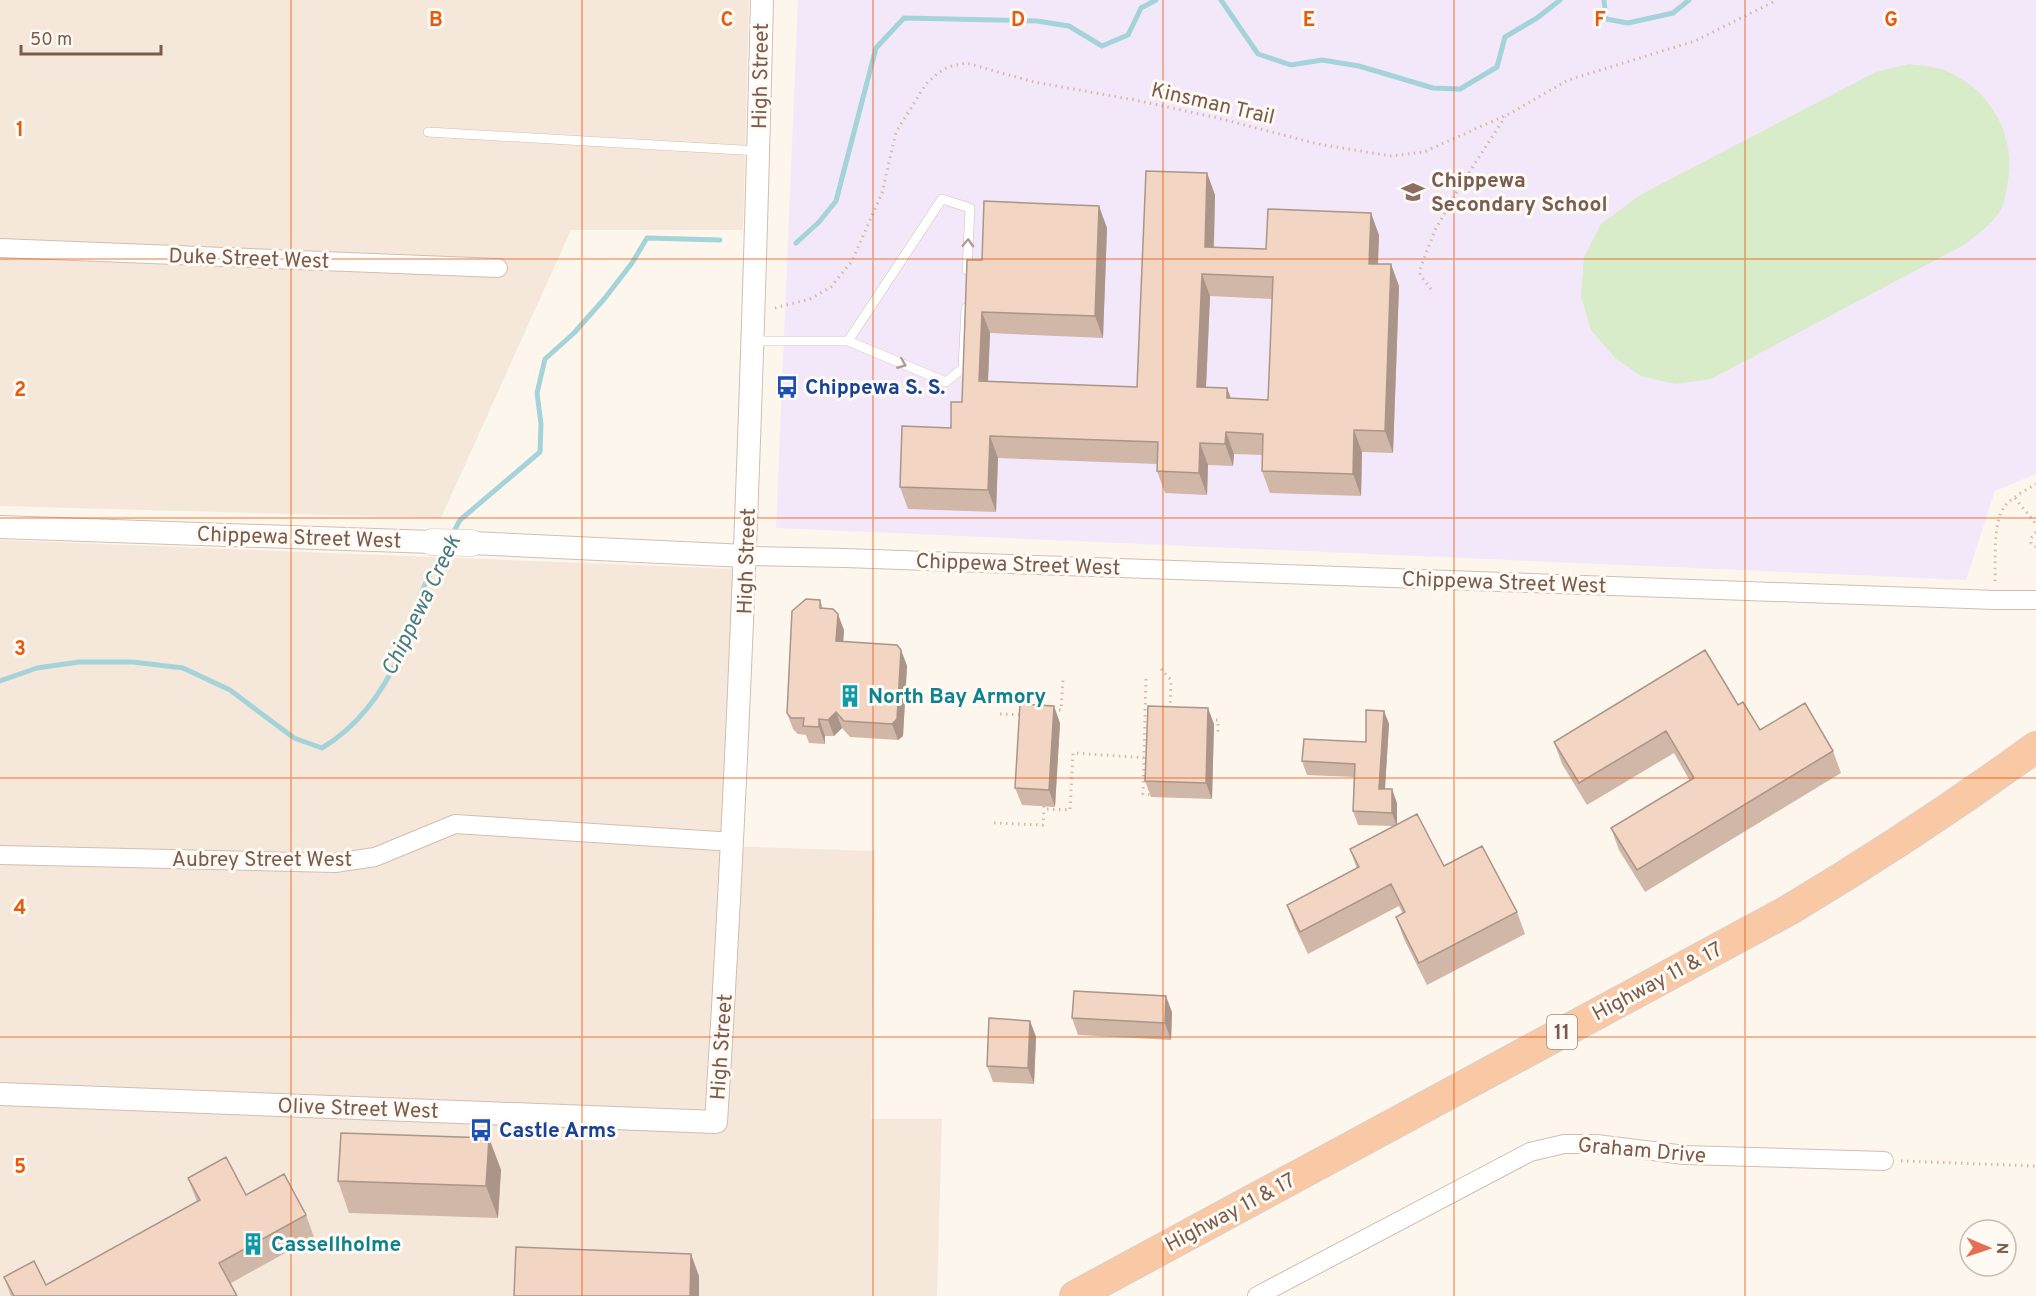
<svg xmlns="http://www.w3.org/2000/svg" width="2036" height="1296" viewBox="0 0 2036 1296" font-family="Overpass,sans-serif">
<rect width="100%" height="100%" fill="#fdf6ec"/>
<!-- residential -->
<path fill="#f5e8da" d="M0,0H749L743,230H571L441,518L0,506Z
M0,540L737,569L726,846L875,851L871,1119H942L937,1296H0Z"/>
<!-- education -->
<path fill="#f3e8fa" d="M798,0H2036V474L1995,491L1966,580L776,528Z"/>
<!-- green -->
<path fill="#d8ecc9" d="M1909,64C1921,66 1935,66 1946,71C1991,89 2018,138 2007,186C2006,193 2005,202 2002,208C1992,225 1977,235 1962,246L1711,379L1675,384L1641,376L1615,358L1591,330L1581,296L1584,257L1601,224L1640,195L1876,72Z"/>
<g fill="none" stroke-linecap="round" stroke-linejoin="round">
<!-- stream -->
<path stroke="#a5d3da" stroke-width="5" d="M1221,0L1258,54L1291,65L1322,60L1359,66L1433,88L1460,89L1497,67L1505,37L1537,18L1560,0
M1604,0L1606,19L1628,23L1673,13L1689,0
M796,243L819,222L836,201L876,48L904,18L1037,21L1069,26L1102,46L1128,35L1141,8L1156,0
M452,535L460,520L540,452L541,424L537,393L545,359L574,333L605,298L632,263L647,238L720,240
M0,681L37,668L79,662H133L183,668L230,690L294,738L322,748C357,727 383,692 400,654C409,634 414,610 423,589C429,575 437,562 445,549"/>
<!-- service casing -->
<g stroke="#d1beb0" stroke-width="10">
<path id="service" d="M428,132L759,151
M753,341H848L946,382L963,368L966,308
M848,341L942,199L970,208L967,270"/>
</g>
<!-- minor casing -->
<g stroke="#d1beb0" stroke-width="20">
<path id="minor" d="M0,248L498,268
M746,556L845,558L1995,600H2036
M0,855L335,863L375,857L455,824L734,842
M1257,1296L1530,1152L1564,1144H1596L1685,1155L1884,1161"/>
</g>
<!-- tertiary casing -->
<g stroke="#d1beb0" stroke-width="24">
<path id="tertiary" d="M0,527L432,542
M471,543L746,556
M0,1094L716,1122C740,748 753,375 762,0"/>
</g>
<!-- secondary casing -->
<g stroke="#d6c0b0" stroke-width="27">
<path id="secondary" d="M432,542L471,543"/>
</g>
<!-- trunk casing -->
<g stroke="#dad1cd" stroke-width="32">
<path id="trunk" d="M1075,1296L1789,910C1874,859 1956,805 2036,747"/>
</g>
<!-- path -->
<path stroke="#d9b8a5" stroke-width="3" stroke-dasharray="1.5 4.5" stroke-linecap="butt" d="M1431,289L1420,275V269L1435,230L1459,188L1505,117
M775,308L810,299L831,287L852,261L882,193L896,132L926,84L938,73L948,67L966,63L1034,82L1135,100L1218,118L1318,144L1391,156L1424,152L1511,113L1568,80L1695,41L1777,0
M2015,498L2036,524
M2036,532L2031,538V543L2036,547
M1995,581C1996,562 1992,522 2005,506C2012,497 2026,490 2036,484
M1161,669L1171,680L1170,709
M1146,679L1143,794L1151,795
M1053,710H1061L1063,679
M1000,714L1022,715
M1210,720H1218V732
M1044,806V809L1070,810L1073,753L1148,758
M994,823L1043,825L1044,809
M1901,1161L2036,1166"/>
<!-- service -->
<use href="#service" stroke="#fff" stroke-width="9"/>
<!-- minor -->
<use href="#minor" stroke="#fff" stroke-width="18"/>
<!-- tertiary -->
<use href="#tertiary" stroke="#fff" stroke-width="22"/>
<!-- secondary -->
<use href="#secondary" stroke="#fff" stroke-width="26"/>
<!-- trunk -->
<use href="#trunk" stroke="#f9c8a4" stroke-width="30"/>
</g>
<!-- wall -->
<path fill="#d1b7a8" fill-rule="evenodd" d="M1207,173L1215,195L1214,247L1266,249L1379,235L1378,264L1399,286L1393,453L1362,452L1361,496L1270,493L1262,471L1263,455L1234,454L1233,466L1208,465L1207,495L1165,493L1157,471V464L998,458L996,512L908,509L900,487L951,428L962,402L982,260L1107,228L1103,338L990,333L988,381L1137,387ZM1210,296L1272,299L1268,400L1231,399L1227,388H1206Z
M820,600L823,608L844,630L843,642L901,650L907,666L903,736L898,740L850,737L842,728L834,736H825V744L809,743L806,735L798,734L793,729L787,713Z
M1738,705L1760,730L1833,751L1841,773L1645,892L1619,850L1611,828L1690,781L1674,753L1587,805L1562,764L1554,742Z
M1384,711L1389,724L1385,789L1397,803V824L1444,866L1517,912L1525,934L1427,985L1404,939L1396,917L1403,914L1399,906L1308,954L1295,927L1287,905L1357,869L1350,849L1393,826L1358,825L1353,811L1354,777L1307,775L1302,761L1366,742Z
M1060,723L1055,807L1022,805L1015,788Z
M1214,724L1212,799L1151,797L1145,781Z
M1172,1012L1171,1040L1078,1035L1072,1018Z
M1030,1021L1036,1037L1034,1084L993,1082L987,1066Z
M489,1138L501,1170L498,1218L349,1213L338,1181Z
M188,1178L246,1195L306,1215L314,1237L231,1283L237,1296H11L4,1277L46,1285L197,1202Z"/>
<!-- shaded-wall -->
<path fill="#aa9588" d="M1207,173L1215,195L1213,269L1205,247Z
M1099,206L1107,228L1103,338L1095,316Z
M1371,213L1379,235L1377,286L1369,264Z
M1391,264L1399,286L1393,453L1385,431Z
M1202,274L1210,296L1205,409L1197,387Z
M982,312L990,333L987,403L979,381Z
M1227,388L1235,410L1227,398Z
M1354,430L1362,452L1361,496L1353,474Z
M1226,432L1234,454L1233,466L1225,444Z
M990,436L998,458L996,512L988,490Z
M1200,443L1208,465L1207,495L1199,473Z
M838,614L844,630L842,658L836,641Z
M901,650L907,666L903,736L898,740L892,724Z
M1054,706L1060,723L1055,807L1049,790Z
M1208,708L1214,724L1212,799L1206,783Z
M1384,711L1389,724L1384,803L1379,789Z
M836,712L842,728L834,736L828,720Z
M819,719L825,736V744L819,727Z
M1392,789L1397,803V827L1392,813Z
M1166,996L1172,1012L1171,1040L1165,1023Z
M1030,1021L1036,1037L1034,1084L1028,1068Z
M489,1138L501,1170L498,1218L486,1186Z
M691,1254L699,1276V1296H690Z"/>
<!-- building -->
<path fill="#f3d5c3" stroke="#aa9588" stroke-width="1.5" fill-rule="evenodd" d="M1146,171L1207,173L1205,247L1266,249L1268,209L1371,213L1369,264H1391L1385,431L1354,430L1353,474L1262,471L1263,434L1226,432L1225,444L1200,443L1199,473L1157,471L1158,442L990,436L988,490L900,487L902,426L951,428V402H962L967,260H982L984,201L1099,206L1095,316L982,312L979,381L1137,387ZM1202,274L1273,277L1268,400L1227,398V388L1197,387Z
M806,599L820,600V608L833,609L838,614L836,641L897,645L901,650L897,719L892,724L844,721L836,712L828,720L819,719V727L803,726L804,718H791L787,713L792,611Z
M1705,650L1738,705L1743,702L1760,730L1805,703L1833,751L1637,870L1611,828L1694,778L1666,731L1579,783L1554,742Z
M1020,704L1054,706L1049,790L1015,788Z
M1148,706L1208,708L1206,783L1145,781Z
M1366,710L1384,711L1379,789H1392V813L1353,811L1355,764L1302,761L1304,739L1366,742Z
M1417,814L1444,866L1482,846L1517,912L1419,963L1396,917L1405,912L1391,884L1300,932L1287,905L1359,867L1350,849Z
M1074,991L1166,996L1165,1023L1072,1018Z
M989,1018L1030,1021L1028,1068L987,1066Z
M341,1133L489,1138L486,1186L338,1181Z
M226,1157L246,1195L284,1174L306,1215L219,1263L237,1296H14L4,1277L34,1261L46,1285L200,1200L188,1178Z
M516,1247L691,1254L690,1296H514Z"/>
<!-- one-way arrows -->
<defs><path id="oneway-chevron" d="M-2-3.5L2.5 0L-2 3.5" fill="none" stroke-width="1.6" stroke-linecap="round" stroke-linejoin="round" transform="scale(1.5)"/></defs>
<g stroke="#af9d94">
<use href="#oneway-chevron" transform="translate(968 243) rotate(-88)"/>
<use href="#oneway-chevron" transform="translate(902 364) rotate(22)"/>
</g>
<!-- grid -->
<path fill="none" stroke="#e8590c" stroke-width="1.5" stroke-opacity="0.55" d="M291,0V1296M582,0V1296M873,0V1296M1163,0V1296M1454,0V1296M1745,0V1296M0,259H2036M0,518H2036M0,778H2036M0,1037H2036"/>
<!-- icons -->
<defs>
<g id="school-bare" transform="scale(1.8)"><path d="M0-5L7-2L0 1L-7-2ZM-4 1L0 2.5L4 1V4Q0 6-4 4Z" fill="#8d6e63" stroke="#fffaf3" stroke-width="2.5" paint-order="stroke"/></g>
<g id="bus-bare" transform="scale(1.8)"><path d="M-5-6H5V4H4V6H2V4H-2V6H-4V4H-5ZM-3.5-4V0h7V-4ZM-3.5 1.2v1.5H-2V1.2ZM2 1.2v1.5H3.5V1.2Z" fill="#1a4fb4" stroke="#fffaf3" stroke-width="2.5" paint-order="stroke"/></g>
<g id="building-bare" transform="scale(1.8)"><path d="M-4-6H4V6H1V3H-1V6H-4ZM-2.5-4.3h1.7v1.8h-1.7ZM.8-4.3h1.7v1.8H.8ZM-2.5-1h1.7V.8h-1.7ZM.8-1h1.7V.8H.8Z" fill="#0f9aa8" stroke="#fffaf3" stroke-width="2.5" paint-order="stroke"/></g>
</defs>
<g fill-rule="evenodd">
<use href="#school-bare" x="1413" y="192"/>
<use href="#bus-bare" x="787" y="387"/>
<use href="#building-bare" x="850" y="696"/>
<use href="#bus-bare" x="481" y="1130"/>
<use href="#building-bare" x="253" y="1244"/>
</g>
<g text-anchor="middle" stroke-width="6" stroke-linejoin="round" paint-order="stroke">
<!-- shield labels -->
<rect fill="#fffaf3" stroke="#a28b7f" stroke-width="1.5" x="1547" y="1015" width="30" height="34" rx="4.5"/>
<g font-size="20" font-weight="bold" fill="#7a5c4d">
<text x="1562" y="1039">11</text>
</g>
<!-- street labels -->
<g font-size="21" fill="#7a5c4d" stroke="#fffaf3">
<text transform="translate(760 76) rotate(-89)" y="7">High Street</text>
<text transform="translate(1213 103) rotate(13)" y="7">Kinsman Trail</text>
<text transform="translate(249 258) rotate(2)" y="7">Duke Street West</text>
<text transform="translate(299 537) rotate(2)" y="7">Chippewa Street West</text>
<text transform="translate(746 561) rotate(-88)" y="7">High Street</text>
<text transform="translate(1018 564) rotate(2)" y="7">Chippewa Street West</text>
<text transform="translate(1504 582) rotate(2)" y="7">Chippewa Street West</text>
<text x="262" y="866">Aubrey Street West</text>
<text transform="translate(1657 981) rotate(-28)" y="7">Highway 11 &amp; 17</text>
<text transform="translate(721 1047) rotate(-86)" y="7">High Street</text>
<text transform="translate(358 1108) rotate(2)" y="7">Olive Street West</text>
<text transform="translate(1642 1150) rotate(5)" y="7">Graham Drive</text>
<text transform="translate(1230 1212) rotate(-28)" y="7">Highway 11 &amp; 17</text>
</g>
<!-- education labels -->
<g font-size="21" font-weight="bold" fill="#785e54" stroke="#fffaf3" text-anchor="start">
<text x="1431" y="187">Chippewa<tspan x="1431" dy="24">Secondary School</tspan></text>
</g>
<!-- transit labels -->
<g font-size="21" font-weight="bold" fill="#164399" stroke="#fffaf3" text-anchor="start">
<text x="805" y="394">Chippewa S. S.</text>
<text x="499" y="1137">Castle Arms</text>
</g>
<!-- culture labels -->
<g font-size="21" font-weight="bold" fill="#0d838f" stroke="#fffaf3" text-anchor="start">
<text x="868" y="703">North Bay Armory</text>
<text x="271" y="1251">Cassellholme</text>
</g>
<!-- water labels -->
<g font-size="22" font-style="italic" fill="#437c86" stroke="#fffaf3">
<text transform="translate(420 605) rotate(-64)" y="8">Chippewa Creek</text>
</g>
</g>
<g font-size="20" text-anchor="middle" font-weight="bold" fill="#e8590c" stroke="#fffaf3" stroke-width="6" stroke-linejoin="round" paint-order="stroke">
<text x="436" y="26">B</text>
<text x="727" y="26">C</text>
<text x="1018" y="26">D</text>
<text x="1309" y="26">E</text>
<text x="1600" y="26">F</text>
<text x="1891" y="26">G</text>
<text x="20" y="136">1</text>
<text x="20" y="396">2</text>
<text x="20" y="655">3</text>
<text x="20" y="914">4</text>
<text x="20" y="1173">5</text>
</g>
<!-- north arrow -->
<g transform="translate(1988 1248) rotate(92)"><circle r="28" fill="#fffaf3" stroke="#cabbb1" stroke-width="1.5"/>
<path d="M0-4.5L10 22L0 15L-10 22Z" fill="#e76f51"/>
<text y="-9" font-size="16" font-weight="bold" text-anchor="middle" fill="#7a5c4d">N</text>
</g>
<!-- scale -->
<path d="M21 45v9h140v-9" fill="none" stroke="#7a5c4d" stroke-width="3"/>
<text x="30" y="45" font-size="18" fill="#7a5c4d" stroke="#fffaf3" stroke-width="4.5" paint-order="stroke">50 m</text>
</svg>
